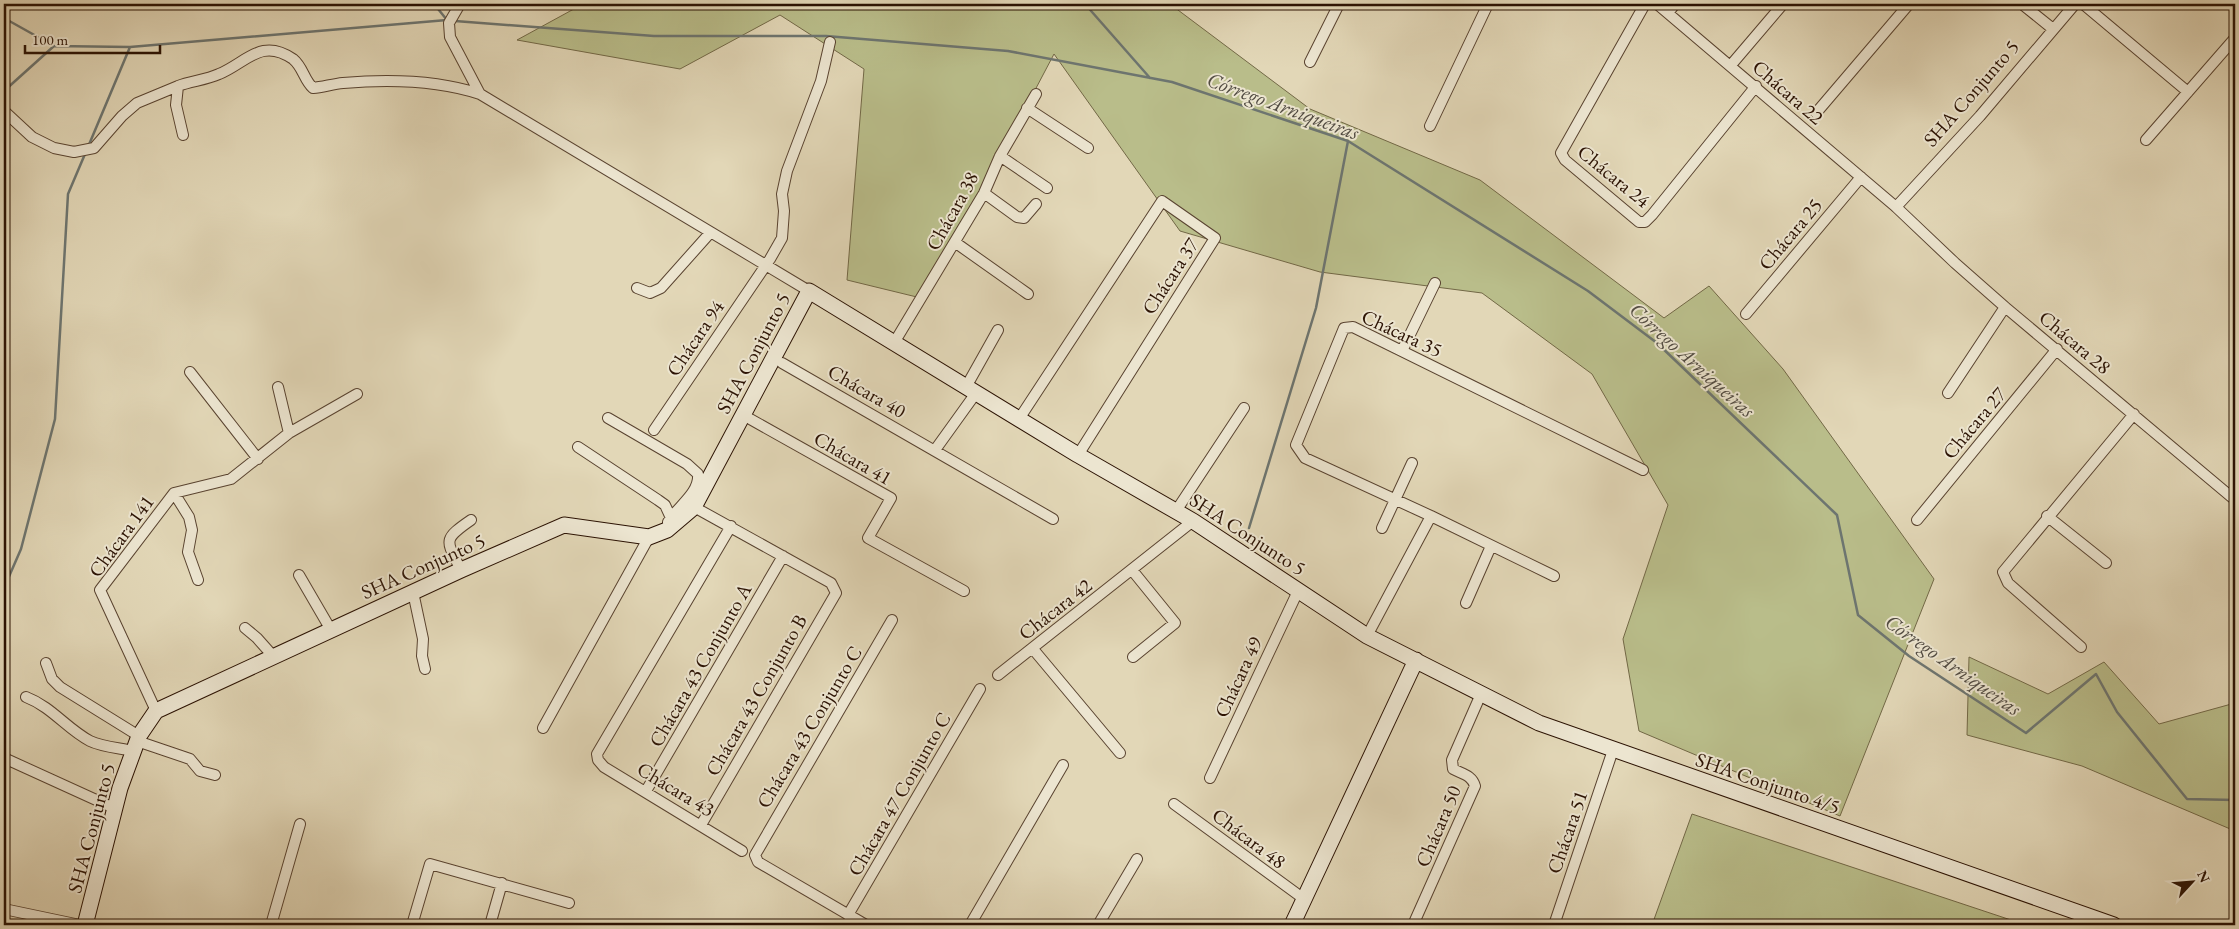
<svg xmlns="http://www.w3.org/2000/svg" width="2239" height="929" viewBox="0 0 2239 929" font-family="'EB Garamond',serif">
<rect width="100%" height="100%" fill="#e2d7b7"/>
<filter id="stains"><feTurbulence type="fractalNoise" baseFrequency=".004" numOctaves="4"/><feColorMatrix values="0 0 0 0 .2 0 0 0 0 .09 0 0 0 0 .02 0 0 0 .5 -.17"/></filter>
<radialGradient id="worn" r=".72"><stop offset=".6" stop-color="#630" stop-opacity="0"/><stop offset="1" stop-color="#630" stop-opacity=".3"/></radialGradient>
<!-- green -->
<path fill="#b9bd8a" stroke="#726846" d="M583,4H1170L1310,109L1480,180L1664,318L1709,286L1783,369L1934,579L1840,816L1639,731L1623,639L1668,505L1592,374L1482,293L1320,272L1180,231L1054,54L925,299L847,280L864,69L780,15L680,69L517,40Z
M1969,657L2048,694L2104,662L2159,724L2235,703V831L2082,766L1967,735Z
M1692,814L2026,925H1652Z"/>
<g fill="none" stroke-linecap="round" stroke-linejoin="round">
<!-- stream -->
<path stroke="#6d7570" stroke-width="2.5" d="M434,4L447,20
M1085,4L1150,78
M4,18L54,46L130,47L447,20
M455,21L654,36H826L1008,51L1172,82L1348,141L1588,291L1657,343L1837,515L1858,615L1909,656L2026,733L2096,674L2117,712L2187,799L2235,800
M4,91L54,46
M88,147L130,47
M1249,528L1316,308L1348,141
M4,588L21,549L55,419L68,194L85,154"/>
<!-- street casing -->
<g stroke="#594330" stroke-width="12">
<path id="street" d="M460,4L449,23L450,37L480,94
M1645,4L1561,153L1565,160L1639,222H1645L1652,215L1756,86
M1657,4L1896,207L1955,263L2005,307L2235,500
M2022,4L2053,29
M2083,4L2188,92
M1668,13L1675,4
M1310,62L1339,4
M1731,65L1783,4
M1027,108L1088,148
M4,111L32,137L54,148L74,152L94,148L122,116L137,103L178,86
M1816,113L1909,4
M1430,126L1488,4
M183,135L176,105L178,86C191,81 206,80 219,74C246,63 261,37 293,59C303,67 304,80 313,88C323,87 333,84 343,83C389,79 437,80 480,94L809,291
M2146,140L2235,38
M1000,156L1047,188
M984,193L1017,217L1024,218L1036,204
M1896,207L1980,116L2075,4
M956,243L1028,294
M637,288L650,293L661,288L710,233
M1746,314L1861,177
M894,343L984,193L1000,156L1036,94
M1402,351L1435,283
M782,363L1053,519
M190,372L258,459
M278,387L289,433
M966,387L998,330
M1948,393L2005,307
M743,415L891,498L868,538L964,591
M608,418L687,464L698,474C700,493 677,507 668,522
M1019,419L1162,201L1215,238L1078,455
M654,430L770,259L782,238L784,211L782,194L787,171L821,81L830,42
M578,447L658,500L665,505L671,518
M935,450L976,393
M174,493L189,517L192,530L188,552L198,580
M694,507L831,583L836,593L701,825
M1176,511L1244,408
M1431,516L1554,576
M2047,516L2106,563
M1917,520L2057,349
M731,526L597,754L598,760L604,767L742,851
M1382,528L1412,463
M461,570C446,540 442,540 471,520
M1132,570L1175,623L1133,657
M299,575L331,630
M413,592L423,639L422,656L425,669
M1466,603L1491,546
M245,628L257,638L273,656
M1367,636L1431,516L1305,458L1296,445L1344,328L1353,327L1643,470
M2081,647L2008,583L2003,572L2134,414
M1033,649L1120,753
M46,663L52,679L60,687L139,736
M998,675L1193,521
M26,697C52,707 67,729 90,741C102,747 120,748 133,751
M156,711L100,590L174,493L231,479L289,433L357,394
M543,728L649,537
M137,741L190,759L200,771L215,775
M4,758L116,809
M1210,778L1298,591
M646,791L783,556
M1174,804L1304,899
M4,909L80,925
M848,915L980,689
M271,925L300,824
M412,925L430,864L569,903
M490,925L502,883
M866,925L758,862L755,855L892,620
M970,925L1063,765
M1098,925L1137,859
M1413,925L1475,786C1472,775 1462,774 1453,769L1452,760L1481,694
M1554,925L1613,750"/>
</g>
<!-- secondary casing -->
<g stroke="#2b1203" stroke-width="17">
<path id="secondary" d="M85,925L120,788L139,736L156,711L461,570L564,525L649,537L667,530L694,507L809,291L1078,455L1193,521L1367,636L1539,723L2114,925
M1292,925L1416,660"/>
</g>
<!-- street -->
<use href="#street" stroke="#ece5d0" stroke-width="10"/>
<!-- secondary -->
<use href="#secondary" stroke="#ece5d0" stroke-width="15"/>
</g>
<g text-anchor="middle" stroke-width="4" stroke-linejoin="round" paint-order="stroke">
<!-- street labels -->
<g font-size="20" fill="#2b1203" stroke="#ece5d0">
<text transform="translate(1788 92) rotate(41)" y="7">Chácara 22</text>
<text transform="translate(1971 93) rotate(-49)" y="7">SHA Conjunto 5</text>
<text transform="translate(1614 176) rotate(39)" y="7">Chácara 24</text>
<text transform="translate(952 211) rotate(-61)" y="7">Chácara 38</text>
<text transform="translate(1790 234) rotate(-50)" y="7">Chácara 25</text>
<text transform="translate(1170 276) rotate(-57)" y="7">Chácara 37</text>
<text transform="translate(1402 333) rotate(25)" y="7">Chácara 35</text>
<text transform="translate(695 338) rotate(-56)" y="7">Chácara 94</text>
<text transform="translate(2075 342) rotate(40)" y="7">Chácara 28</text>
<text transform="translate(753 353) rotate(-62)" y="7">SHA Conjunto 5</text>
<text transform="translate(867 391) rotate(30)" y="7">Chácara 40</text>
<text transform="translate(1974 423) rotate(-50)" y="7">Chácara 27</text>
<text transform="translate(853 458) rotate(30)" y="7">Chácara 41</text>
<text transform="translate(1248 534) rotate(33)" y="7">SHA Conjunto 5</text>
<text transform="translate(121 536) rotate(-54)" y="7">Chácara 141</text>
<text transform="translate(423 566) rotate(-24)" y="7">SHA Conjunto 5</text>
<text transform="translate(1055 609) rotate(-38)" y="7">Chácara 42</text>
<text transform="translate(700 665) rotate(-60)" y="7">Chácara 43 Conjunto A</text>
<text transform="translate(1238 677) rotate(-65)" y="7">Chácara 49</text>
<text transform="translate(756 695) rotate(-60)" y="7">Chácara 43 Conjunto B</text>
<text transform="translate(809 727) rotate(-59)" y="7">Chácara 43 Conjunto C</text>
<text transform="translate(1768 783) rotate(19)" y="7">SHA Conjunto 4/5</text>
<text transform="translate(676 789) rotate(31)" y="7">Chácara 43</text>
<text transform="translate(899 794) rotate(-60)" y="7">Chácara 47 Conjunto C</text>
<text transform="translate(1438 826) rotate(-67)" y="7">Chácara 50</text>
<text transform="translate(91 828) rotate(-75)" y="7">SHA Conjunto 5</text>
<text transform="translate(1567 832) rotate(-71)" y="7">Chácara 51</text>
<text transform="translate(1249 838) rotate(37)" y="7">Chácara 48</text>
</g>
<!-- water labels -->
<g font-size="21" font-style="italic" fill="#524c43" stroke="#ece5d0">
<text transform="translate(1283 106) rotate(20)" y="7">Córrego Arniqueiras</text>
<text transform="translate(1692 360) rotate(42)" y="7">Córrego Arniqueiras</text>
<text transform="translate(1953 665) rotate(35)" y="7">Córrego Arniqueiras</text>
</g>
</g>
<!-- margin -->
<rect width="2239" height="929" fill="none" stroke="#e2d7b7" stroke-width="20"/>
<rect x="5" y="5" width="2229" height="919" fill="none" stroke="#2b1203" stroke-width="2.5"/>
<rect x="10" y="10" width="2219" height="909" fill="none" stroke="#2b1203"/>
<!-- north arrow -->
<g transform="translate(2192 882) rotate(64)" stroke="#ece5d0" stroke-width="4" paint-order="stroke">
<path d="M0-4L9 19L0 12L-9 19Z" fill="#2b1203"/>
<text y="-8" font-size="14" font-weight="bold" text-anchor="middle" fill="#2b1203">N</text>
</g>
<!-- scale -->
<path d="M25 45v8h135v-8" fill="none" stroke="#2b1203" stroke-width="2.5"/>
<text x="32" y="45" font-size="15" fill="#2b1203" stroke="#ece5d0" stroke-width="4" paint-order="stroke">100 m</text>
<rect width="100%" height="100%" filter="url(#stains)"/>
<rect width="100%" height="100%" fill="url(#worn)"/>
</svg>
